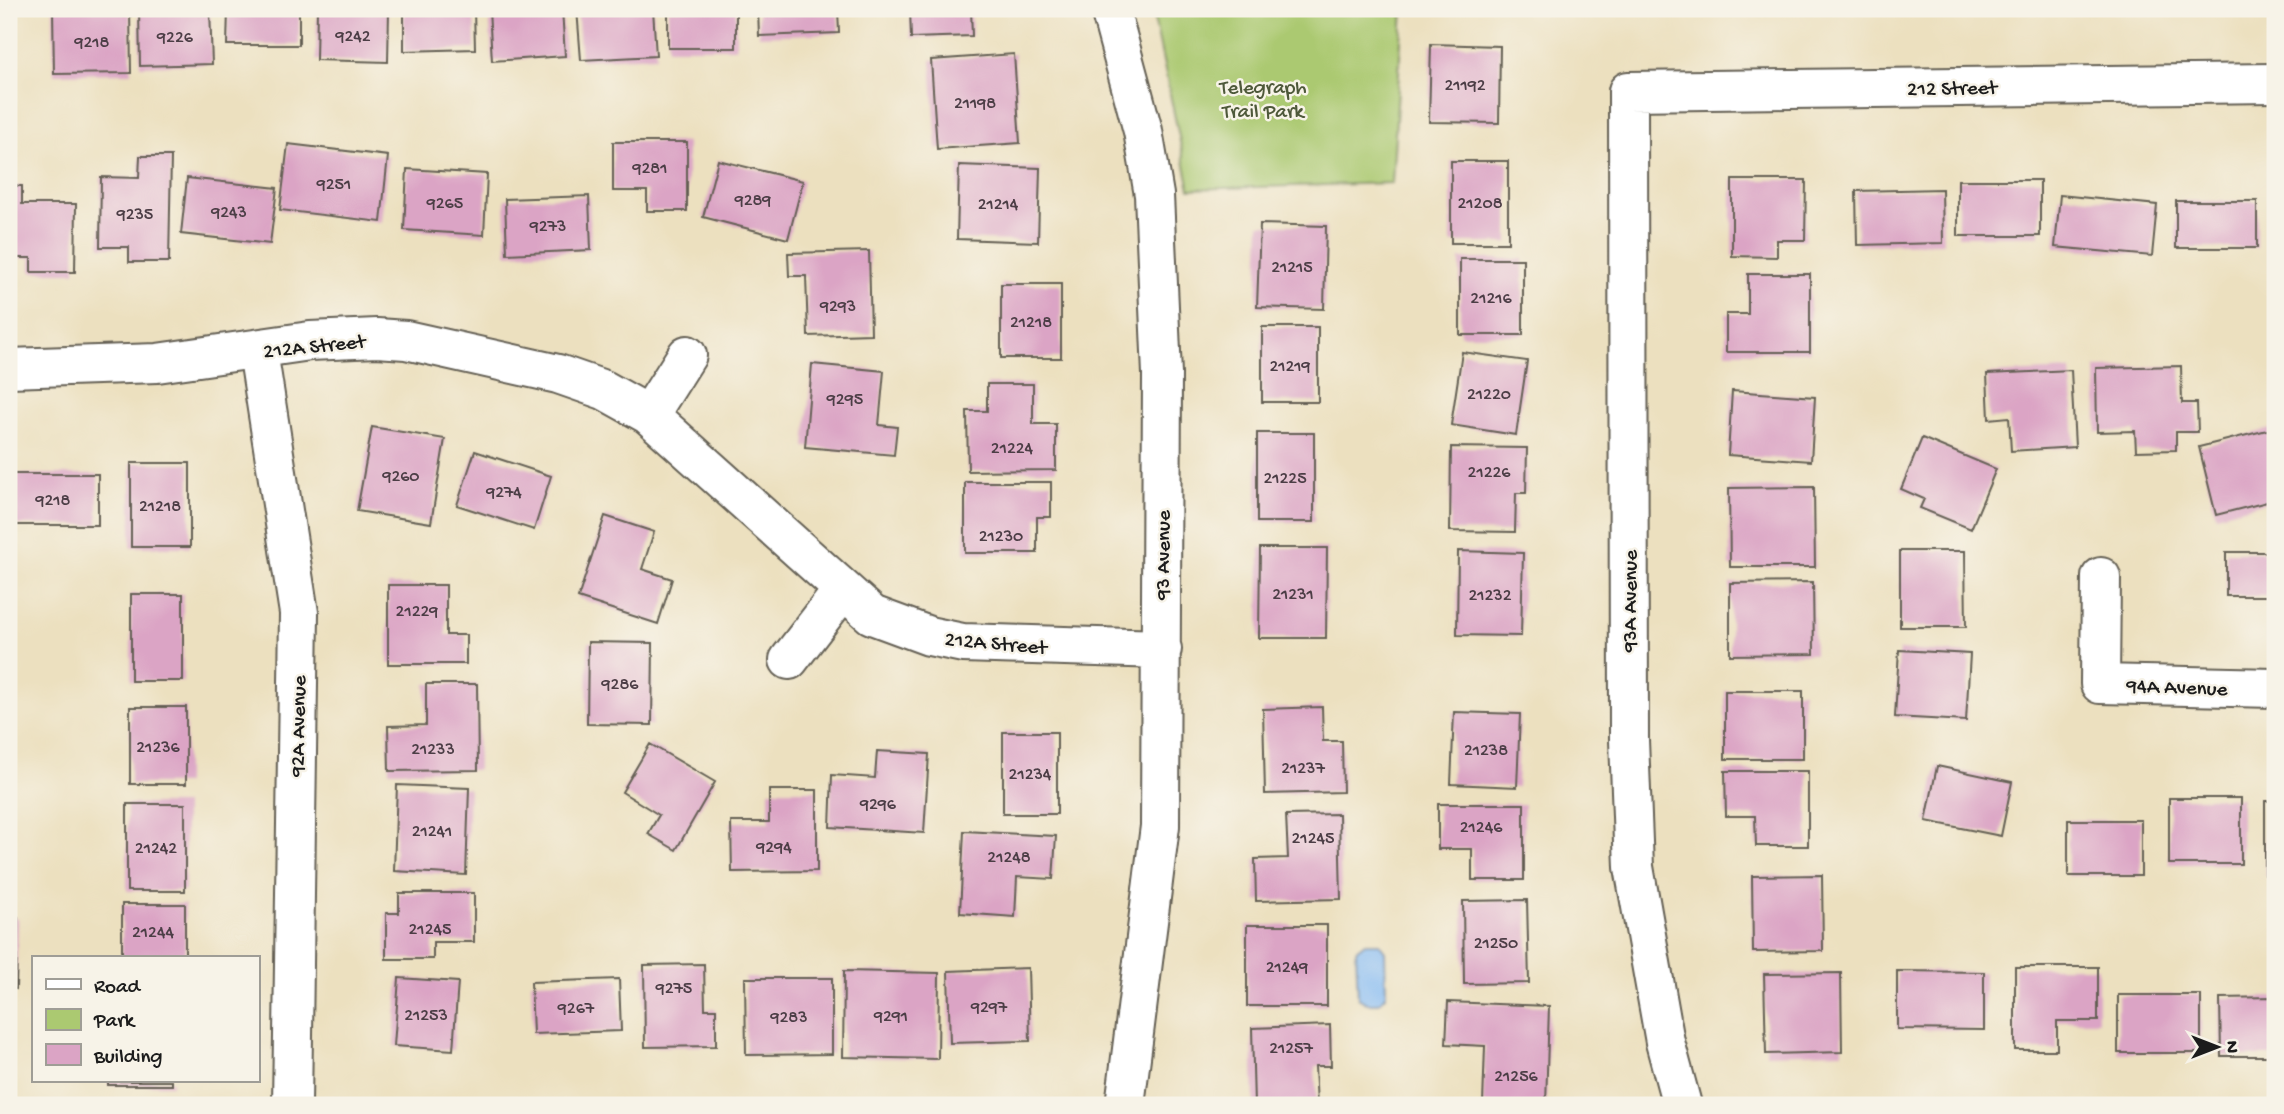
<svg xmlns="http://www.w3.org/2000/svg" width="2284" height="1114" viewBox="0 0 2284 1114" font-family="'Gochi Hand',sans-serif">
<rect width="100%" height="100%" fill="#f7f3e8"/>
<filter id="ink" filterUnits="userSpaceOnUse"><feTurbulence type="fractalNoise" baseFrequency=".0143" numOctaves="2"/><feDisplacementMap in="SourceGraphic" scale="14" xChannelSelector="R" yChannelSelector="G"/><feConvolveMatrix kernelMatrix="1 2 1 2 8 2 1 2 1" color-interpolation-filters="sRGB"/></filter>
<filter id="wash" filterUnits="userSpaceOnUse"><feTurbulence type="fractalNoise" baseFrequency=".00686" numOctaves="4" result="noise"/><feDisplacementMap in="SourceGraphic" scale="28" xChannelSelector="R" yChannelSelector="G"/><feGaussianBlur stdDeviation="1.57" result="paint"/><feColorMatrix in="noise" values="0 0 0 0 0 0 0 0 0 0 0 0 0 0 0 0 0 1.4 0 .05"/><feComposite in="paint" operator="in"/></filter>
<g filter="url(#wash)">
<rect width="100%" height="100%" fill="#ece0bf"/>
<!-- green -->
<path fill="#abc971" stroke="#647246" stroke-width="2" d="M1152,9H1403L1392,183L1190,189Z"/>
<!-- water -->
<path fill="#85bbf4" stroke="#506c88" stroke-width="2" d="M1365,943H1379L1385,951L1386,996L1379,1003H1367L1358,998L1356,950Z"/>
<g id="blocks">
<!-- building -->
<path fill="#dba4c5" d="M53,9H130L131,73L54,74Z
M139,9H210L212,64L140,66Z
M228,9H299V45H227Z
M317,9H389L388,62L316,60Z
M404,9H474L475,49L404,51Z
M489,9H562L565,56L492,61Z
M577,9H653L656,56L581,60Z
M668,9H736V48H668Z
M758,9H838L839,33L759,36Z
M910,9H971L972,36L911,38Z
M1431,44L1500,46L1499,123L1429,122Z
M1014,54L1020,143L937,149L931,60Z
M613,142H687V211H647V191H613Z
M288,144L388,156L381,222L280,210Z
M140,156H171L169,262H129V247H100L101,177L139,178Z
M718,160L803,181L788,239L703,217Z
M1451,161H1508V243H1451Z
M959,165L1040,168L1038,242L957,239Z
M407,169L487,174L484,235L404,230Z
M187,178L277,188L270,244L181,234Z
M1732,180H1806L1805,240H1777V257L1732,256Z
M1958,180H2040V236H1958Z
M9,186H22V204H76L75,272H31V258H9Z
M2271,188H2275V239H2271Z
M1942,189L1943,243L1857,245L1856,191Z
M2060,195L2157,205L2152,256L2055,247Z
M589,196L591,250L507,254L505,199Z
M2176,201H2257V248H2176Z
M1260,224L1326,226L1324,309L1257,307Z
M869,251L871,334L808,336L806,276H789L788,253Z
M1460,259H1523V335H1460Z
M1748,274H1810V352H1726V314H1748Z
M1001,284H1061V358H1001Z
M1262,327H1318V402H1262Z
M1462,352L1527,361L1516,435L1451,425Z
M812,364L884,371L879,425L897,427L894,455L805,447Z
M2181,366L2182,403H2197L2198,432H2176V450L2136,451L2135,431L2097,432L2096,368Z
M2071,370L2075,447L2011,451L2009,417L1989,419L1987,374Z
M987,384H1033V424H1056V470L968,471L967,411H987Z
M1732,391L1815,397L1811,461L1728,455Z
M372,427L445,439L431,523L357,511Z
M2275,428V500L2216,515L2199,447Z
M1257,433H1314V522H1257Z
M1922,438L1996,469L1971,529L1920,508L1924,499L1901,489Z
M1451,447L1527,448L1526,493H1516L1515,532L1450,531Z
M475,451L551,476L534,530L457,505Z
M131,463H190V547H131Z
M9,474H98V525H9Z
M965,482H1051V517H1037V553H965Z
M1814,487L1815,567H1730L1729,488Z
M605,516L654,532L642,569L672,579L658,624L578,598Z
M1260,548H1327L1326,638H1259Z
M1458,551L1523,553L1521,636L1457,635Z
M1900,551H1965L1966,627H1900Z
M2226,552H2275V596H2226Z
M1813,582L1814,654L1730,655V583Z
M388,585H446V635H466V664H388Z
M131,594H183V681H131Z
M588,642L653,643L652,725L587,724Z
M1899,650L1970,654L1966,721L1895,717Z
M426,684H477L478,770L389,771L388,726L426,725Z
M1725,691H1803V759H1725Z
M130,707H186V784H130Z
M1322,707L1323,741H1342L1343,792L1265,794L1263,709Z
M1454,712L1520,714L1517,787L1451,784Z
M1003,732H1057V814H1003Z
M650,744L715,782L676,850L648,834L659,815L622,792Z
M877,751L929,754L924,833L830,827L832,775L875,778Z
M1937,766L2012,782L2001,836L1926,821Z
M1725,771H1808V846H1756L1755,816H1726Z
M397,785L469,788L466,875L394,871Z
M769,790H817V871L732,872L731,822H769Z
M2169,798H2241V864H2169Z
M2265,801H2275V875H2265Z
M127,804H185V891H127Z
M1438,804H1524V880H1472V849H1438Z
M1339,814L1341,899L1256,901L1255,859L1288,858L1286,815Z
M2068,820H2141V876H2068Z
M964,831L1056,836L1053,879L1017,877L1015,917L960,913Z
M1822,875L1823,951L1753,952L1752,876Z
M399,893H474V942H433V959H386V913H399Z
M1527,900L1529,983L1464,984L1463,901Z
M122,904H185V958H122Z
M9,917L18,918L16,989L9,988Z
M1247,925H1327V1006H1247Z
M704,964L705,1009H716V1046L645,1047L644,965Z
M2015,967H2098V1021H2057V1050H2015Z
M1028,968L1030,1041L950,1043L948,971Z
M844,971L939,973L938,1059L843,1057Z
M1897,971L1984,972V1030L1897,1029Z
M1841,973L1842,1052L1766,1054L1764,974Z
M399,978L458,982L453,1050L394,1046Z
M745,978H832V1054L746,1055Z
M619,979L621,1031L533,1034L531,982Z
M2118,995H2201V1053H2118Z
M2275,997V1056H2221L2220,998Z
M1448,1002L1549,1006L1546,1105L1483,1104L1485,1046L1446,1044Z
M1330,1025L1331,1066H1315L1317,1105H1254L1252,1028Z
M108,1081H172V1085H108Z"/>
</g>
</g>
<g filter="url(#ink)">
<use href="#blocks" fill-opacity="0" stroke="#656155" stroke-width="2"/>
<g fill="none" stroke-linecap="round" stroke-linejoin="round">
<!-- street casing -->
<g stroke="#656155" stroke-width="42">
<path id="street" d="M1110,9L1143,131L1154,195L1162,374L1160,826L1125,1105
M258,351L299,613L292,1105
M9,368L157,363L310,341L377,338L406,340L558,374L604,390L649,415L872,615L929,636L963,643L1162,649
M649,415L687,355
M2101,577L2100,684L2275,688
M789,660L842,591
M1682,1105L1665,1042L1634,867L1629,740L1628,91L2275,83"/>
</g>
<!-- street -->
<use href="#street" stroke="#fff" stroke-width="38"/>
</g>
</g>
<g text-anchor="middle" stroke-width="5" stroke-linejoin="round" paint-order="stroke">
<!-- number labels -->
<g font-size="18" fill="#4c3e46">
<text x="353" y="41">9242</text>
<text x="175" y="42">9226</text>
<text x="92" y="47">9218</text>
<text x="1465" y="90">21192</text>
<text x="975" y="108">21198</text>
<text x="650" y="173">9281</text>
<text x="334" y="189">9251</text>
<text x="753" y="205">9289</text>
<text x="445" y="208">9265</text>
<text x="1480" y="208">21208</text>
<text x="998" y="209">21214</text>
<text x="229" y="217">9243</text>
<text x="135" y="219">9235</text>
<text x="548" y="231">9273</text>
<text x="1292" y="272">21215</text>
<text x="1491" y="303">21216</text>
<text x="838" y="311">9293</text>
<text x="1031" y="327">21218</text>
<text x="1290" y="371">21219</text>
<text x="1489" y="399">21220</text>
<text x="845" y="404">9295</text>
<text x="1012" y="453">21224</text>
<text x="1489" y="477">21226</text>
<text x="401" y="481">9260</text>
<text x="1285" y="483">21225</text>
<text x="504" y="497">9274</text>
<text x="53" y="505">9218</text>
<text x="160" y="511">21218</text>
<text x="1001" y="541">21230</text>
<text x="1293" y="599">21231</text>
<text x="1490" y="600">21232</text>
<text x="417" y="616">21229</text>
<text x="620" y="689">9286</text>
<text x="158" y="752">21236</text>
<text x="433" y="754">21233</text>
<text x="1486" y="755">21238</text>
<text x="1303" y="773">21237</text>
<text x="1030" y="779">21234</text>
<text x="878" y="809">9296</text>
<text x="1481" y="832">21246</text>
<text x="432" y="836">21241</text>
<text x="1313" y="843">21245</text>
<text x="774" y="852">9294</text>
<text x="156" y="853">21242</text>
<text x="1009" y="862">21248</text>
<text x="430" y="934">21245</text>
<text x="153" y="937">21244</text>
<text x="1496" y="948">21250</text>
<text x="1287" y="972">21249</text>
<text x="674" y="993">9275</text>
<text x="989" y="1012">9297</text>
<text x="576" y="1013">9267</text>
<text x="426" y="1020">21253</text>
<text x="891" y="1021">9291</text>
<text x="789" y="1022">9283</text>
<text x="1291" y="1053">21257</text>
<text x="1516" y="1081">21256</text>
</g>
<!-- park labels -->
<g font-size="21" fill="#4e593a" stroke="#f7f3e8">
<text x="1263" y="93">Telegraph<tspan x="1263" dy="24">Trail Park</tspan></text>
</g>
<!-- street labels -->
<g font-size="21" fill="#1c1c1c" stroke="#f7f3e8">
<text transform="translate(1952 87) rotate(-1)" y="7">212 Street</text>
<text transform="translate(314 345) rotate(-6)" y="7">212A Street</text>
<text transform="translate(1162 555) rotate(-90)" y="7">93 Avenue</text>
<text transform="translate(1629 601) rotate(-90)" y="7">93A Avenue</text>
<text transform="translate(996 642) rotate(5)" y="7">212A Street</text>
<text transform="translate(2177 686) rotate(2)" y="7">94A Avenue</text>
<text transform="translate(297 726) rotate(-89)" y="7">92A Avenue</text>
</g>
</g>
<!-- margin -->
<rect width="2284" height="1114" fill="none" stroke="#f7f3e8" stroke-width="35"/>
<!-- legend -->
<rect x="32" y="956" width="228" height="126" fill="#f7f3e8" stroke="#9f9d96" stroke-width="2"/>
<rect x="46" y="979" width="35" height="10" fill="#ffffff" stroke="#9f9d96" stroke-width="2"/>
<text x="94" y="992" font-size="21" fill="#1c1c1c">Road</text>
<rect x="46" y="1009" width="35" height="21" fill="#abc971" stroke="#9f9d96" stroke-width="2"/>
<text x="94" y="1026" font-size="21" fill="#1c1c1c">Park</text>
<rect x="46" y="1044" width="35" height="21" fill="#dba4c5" stroke="#9f9d96" stroke-width="2"/>
<text x="94" y="1062" font-size="21" fill="#1c1c1c">Building</text>
<!-- north arrow -->
<g transform="translate(2217 1047) rotate(90)" stroke="#f7f3e8" stroke-width="5" paint-order="stroke">
<path d="M0-5L12 26L0 18L-12 26Z" fill="#1c1c1c"/>
<text y="-10" font-size="19" font-weight="bold" text-anchor="middle" fill="#1c1c1c">N</text>
</g>
</svg>
